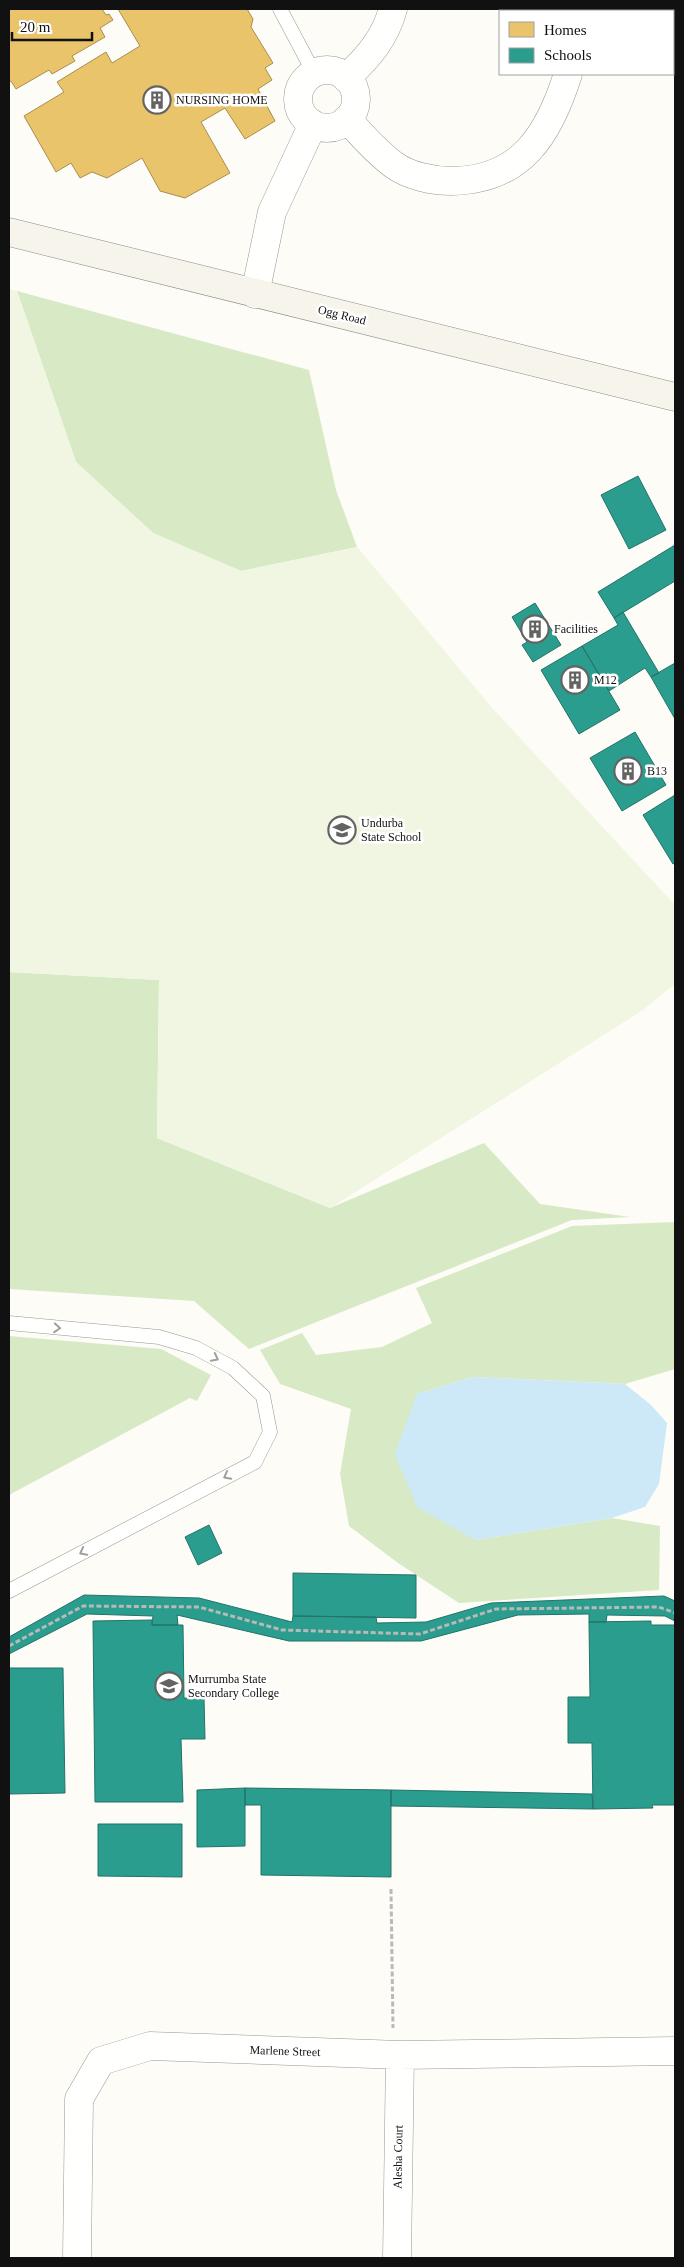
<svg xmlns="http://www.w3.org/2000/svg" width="684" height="2267" viewBox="0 0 684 2267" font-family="'Times New Roman',serif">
<rect width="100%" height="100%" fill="#fdfcf7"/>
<!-- forest -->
<path fill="#d8eac5" d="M17,291L309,370L336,490L357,547L241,571L153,533L76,462Z
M9,972L159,980L157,1138L330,1208L484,1143L540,1204L630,1217L572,1220L249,1349L194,1301L9,1289Z
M675,1222V1369L625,1384L473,1377L417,1394L475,1540L612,1518L660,1526L659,1590L459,1603L398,1563L349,1526L340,1474L351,1409L280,1384L260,1350L302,1333L316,1355L382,1347L432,1323L416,1288L572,1226Z
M9,1336L161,1349L211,1375L197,1401L190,1398L9,1495Z"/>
<!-- pitch -->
<path fill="#f0f6e1" d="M9,289L17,291L76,462L153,533L241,571L357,547L494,710L675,905V984L643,1010L330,1208L157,1138L159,980L9,972Z"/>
<!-- water -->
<path fill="#cde8f7" d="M473,1377L625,1384L651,1405L667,1423L659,1484L645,1507L612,1518L475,1540L417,1507L395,1454L417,1394Z"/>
<!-- homes -->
<path fill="#e9c46a" stroke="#a88e4f" d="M9,9H102L106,15L109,14L113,20L100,28L105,37L72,56L75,61L52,74L49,70L16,89L11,81L9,82Z
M118,9H247L253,19L251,27L273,63L265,68L272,80L258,89L275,121L245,139L225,108L201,122L230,173L185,198L160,191L142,158L107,178L92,172L80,178L71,163L56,172L24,116L64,92L57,82L106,52L112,63L140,46Z"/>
<!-- schools -->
<path fill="#2a9d8f" stroke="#227369" d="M638,476L666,530L629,549L601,495Z
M675,545V581L614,618L598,592Z
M535,603L561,645L533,662L522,645L527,642L512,617Z
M623,612L659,673L651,677L645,668L609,691L582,646L618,625L614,618Z
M582,646L620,710L579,734L541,670Z
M675,663V719L651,677Z
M635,732L666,785L622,811L590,758Z
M675,795V863L673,864L643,815Z
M209,1525L222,1553L198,1565L185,1537Z
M293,1573L416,1575V1618L293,1616Z
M84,1595L199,1598L292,1622L293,1616L376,1617L377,1623L426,1622L491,1603L664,1596L675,1601V1621L665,1616L607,1615L606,1622H589V1614L518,1615L421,1641H289L177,1615L178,1625H152L153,1616L87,1614L9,1654V1637Z
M152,1620V1625H183L184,1698H204L205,1739H181L183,1802H95L93,1621Z
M651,1621V1625H675V1805H652L653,1808L593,1809L592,1743H568V1697H590L589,1622Z
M9,1668H63L65,1793L9,1794Z
M245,1788V1846L197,1847V1790Z
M245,1788L391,1790V1877L261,1875V1805H245Z
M391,1790L592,1794L593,1809L391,1806Z
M98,1824H182V1877L98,1876Z"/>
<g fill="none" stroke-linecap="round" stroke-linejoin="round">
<!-- lane casing -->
<g stroke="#979795" stroke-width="15">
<path id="lane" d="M280,9L314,73
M9,1323L159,1337L196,1348L233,1368L263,1396L270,1432L255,1462L9,1591"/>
</g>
<!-- street casing -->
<g stroke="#979795" stroke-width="29">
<path id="street" d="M597,9L612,11
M673,21H675
M298 99a29 29 0 1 1 58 0a29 29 0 1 1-58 0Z
M346,78C368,58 385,38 393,9
M347,119C362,135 376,152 394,165C409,176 433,181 452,181C522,180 549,134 568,74
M255,294L272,212L313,124
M77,2258L79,2099L101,2061L150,2046L400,2055L675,2051
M397,2258L400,2055"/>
</g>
<!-- secondary casing -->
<g stroke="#8e8d8b" stroke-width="29">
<path id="secondary" d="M9,232L675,397"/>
</g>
<!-- path -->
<path stroke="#b9b9b8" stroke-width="3" stroke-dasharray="5 2.5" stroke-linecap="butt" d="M9,1646L83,1606L199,1607L282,1630L420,1634L496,1609L659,1607L675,1613
M391,1889L393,2028"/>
<!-- lane -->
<use href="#lane" stroke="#fffffe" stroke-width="14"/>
<!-- street -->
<use href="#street" stroke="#fffffe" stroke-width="28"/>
<!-- secondary -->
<use href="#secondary" stroke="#f6f4eb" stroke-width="28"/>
</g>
<!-- one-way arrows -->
<defs><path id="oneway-chevron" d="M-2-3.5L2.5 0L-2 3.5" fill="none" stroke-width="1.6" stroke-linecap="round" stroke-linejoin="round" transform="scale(1.25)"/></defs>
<g stroke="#a0a09f">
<use href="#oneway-chevron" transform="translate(57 1328) rotate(5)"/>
<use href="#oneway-chevron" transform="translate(215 1358) rotate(27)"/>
<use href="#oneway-chevron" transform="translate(227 1476) rotate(152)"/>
<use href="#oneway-chevron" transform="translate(83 1552) rotate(152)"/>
</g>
<!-- icons -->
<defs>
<g id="building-ring" transform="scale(1.4375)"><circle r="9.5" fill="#fff" stroke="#646362" stroke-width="1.5"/><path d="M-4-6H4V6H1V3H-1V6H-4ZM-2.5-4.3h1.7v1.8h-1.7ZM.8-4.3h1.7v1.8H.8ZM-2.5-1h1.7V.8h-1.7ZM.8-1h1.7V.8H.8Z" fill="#646362"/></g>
<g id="school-ring" transform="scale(1.4375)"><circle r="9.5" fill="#fff" stroke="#646362" stroke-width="1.5"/><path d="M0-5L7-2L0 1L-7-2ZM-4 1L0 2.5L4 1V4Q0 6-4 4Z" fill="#646362"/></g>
<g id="university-ring" transform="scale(1.4375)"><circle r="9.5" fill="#fff" stroke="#646362" stroke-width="1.5"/><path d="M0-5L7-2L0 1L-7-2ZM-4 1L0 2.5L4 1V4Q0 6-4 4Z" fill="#646362"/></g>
</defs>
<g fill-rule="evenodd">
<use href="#building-ring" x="157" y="100"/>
<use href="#building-ring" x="535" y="629"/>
<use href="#building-ring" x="575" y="680"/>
<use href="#building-ring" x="628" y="771"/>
<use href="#school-ring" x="342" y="830"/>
<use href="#university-ring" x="169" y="1686"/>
</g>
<g text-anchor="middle" stroke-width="5" stroke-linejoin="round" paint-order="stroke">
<!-- poi labels -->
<g font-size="12" fill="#111" stroke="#fff" text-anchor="start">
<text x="176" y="104">NURSING HOME</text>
<text x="554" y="633">Facilities</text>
<text x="594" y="684">M12</text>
<text x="647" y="775">B13</text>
<text x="361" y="827">Undurba<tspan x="361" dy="14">State School</tspan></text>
<text x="188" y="1683">Murrumba State<tspan x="188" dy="14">Secondary College</tspan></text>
</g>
<!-- street labels -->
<g font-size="12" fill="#111" stroke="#fff">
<text transform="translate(342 315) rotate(14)" y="4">Ogg Road</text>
<text transform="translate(285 2051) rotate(2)" y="4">Marlene Street</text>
<text transform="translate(398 2157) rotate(-89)" y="4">Alesha Court</text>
</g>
</g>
<!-- border -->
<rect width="684" height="2267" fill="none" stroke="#111111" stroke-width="20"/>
<!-- legend -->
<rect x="499" y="10" width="175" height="65" fill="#ffffff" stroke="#a0a0a0"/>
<rect x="509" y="22" width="25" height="15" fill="#e9c46a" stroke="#a0a0a0"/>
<text x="544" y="35" font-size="15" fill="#111111">Homes</text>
<rect x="509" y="48" width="25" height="15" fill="#2a9d8f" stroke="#a0a0a0"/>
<text x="544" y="60" font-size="15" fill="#111111">Schools</text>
<!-- scale -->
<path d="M12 32v8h80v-8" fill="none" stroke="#111111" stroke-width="2.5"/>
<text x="20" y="32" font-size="15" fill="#111111" stroke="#ffffff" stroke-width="4" paint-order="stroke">20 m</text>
</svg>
